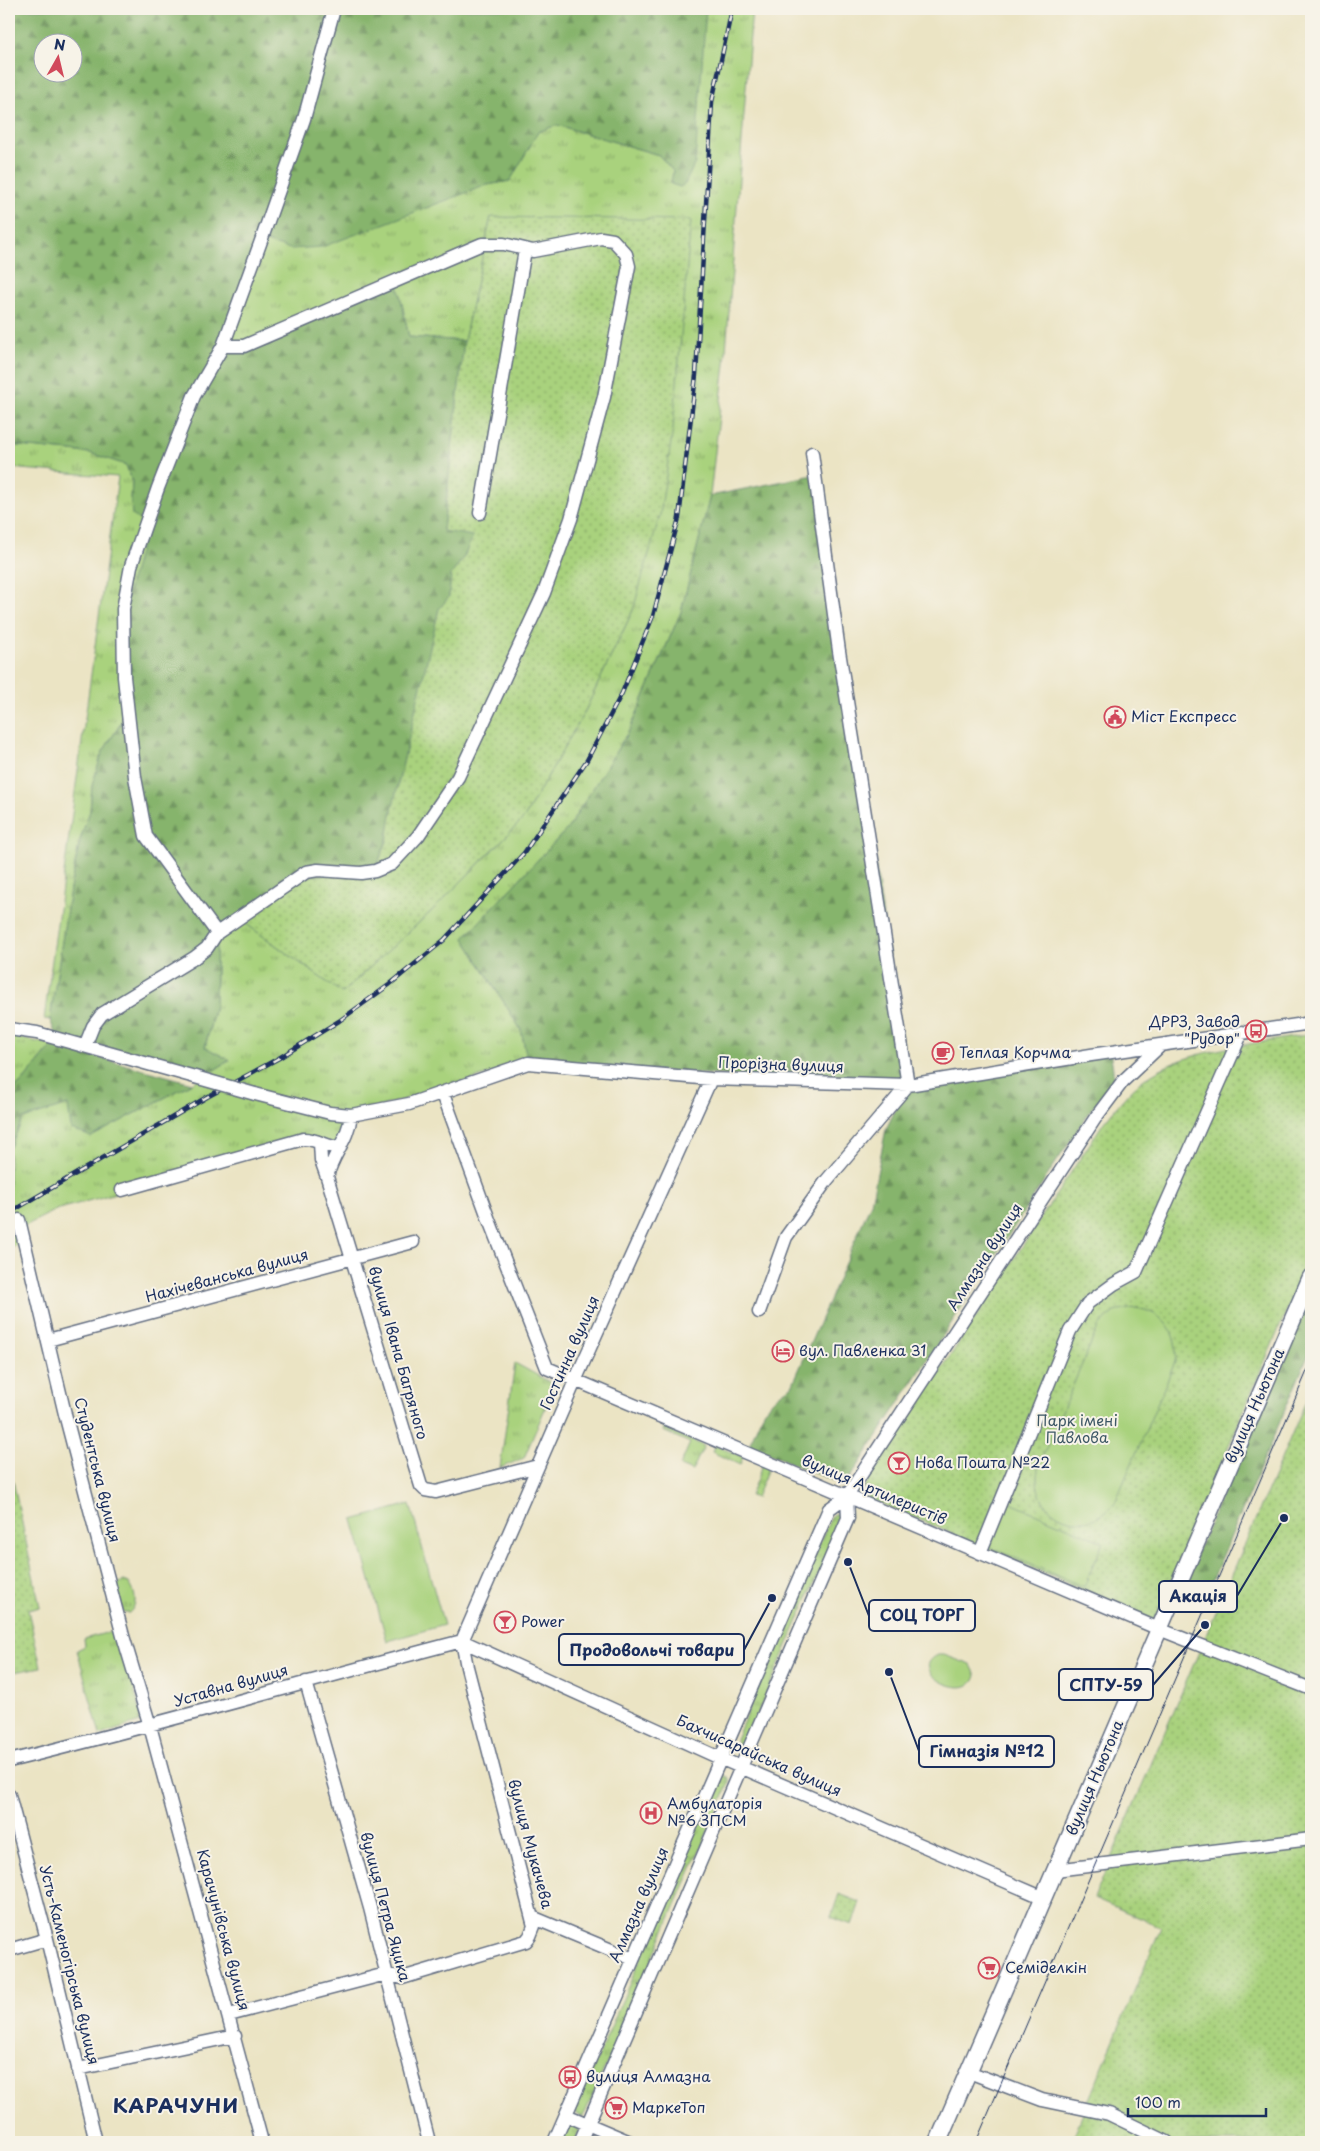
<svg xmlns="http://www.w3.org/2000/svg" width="1320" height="2151" viewBox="0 0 1320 2151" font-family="'Playpen Sans',sans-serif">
<defs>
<pattern id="grass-tufts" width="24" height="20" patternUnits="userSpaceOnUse" patternTransform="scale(1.25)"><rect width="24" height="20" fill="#a9d27d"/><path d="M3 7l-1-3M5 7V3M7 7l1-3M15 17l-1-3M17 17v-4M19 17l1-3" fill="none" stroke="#89ab6a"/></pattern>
<pattern id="forest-firs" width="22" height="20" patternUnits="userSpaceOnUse" patternTransform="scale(1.25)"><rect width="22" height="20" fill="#86b46c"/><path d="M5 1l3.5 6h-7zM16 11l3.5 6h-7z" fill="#6d935c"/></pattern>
<pattern id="park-dots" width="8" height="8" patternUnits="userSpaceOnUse" patternTransform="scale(1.25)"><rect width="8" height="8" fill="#a9d27d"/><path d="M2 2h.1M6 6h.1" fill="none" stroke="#89ab6a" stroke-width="1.8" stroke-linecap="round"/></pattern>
</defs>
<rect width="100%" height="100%" fill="#f7f3e8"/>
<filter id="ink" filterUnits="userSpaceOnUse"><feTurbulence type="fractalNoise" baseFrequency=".02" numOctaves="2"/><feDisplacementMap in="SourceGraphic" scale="10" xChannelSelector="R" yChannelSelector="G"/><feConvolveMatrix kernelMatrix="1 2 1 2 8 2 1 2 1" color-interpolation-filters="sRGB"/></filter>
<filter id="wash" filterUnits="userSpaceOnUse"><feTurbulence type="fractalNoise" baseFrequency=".0096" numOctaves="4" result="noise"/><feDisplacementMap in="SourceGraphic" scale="20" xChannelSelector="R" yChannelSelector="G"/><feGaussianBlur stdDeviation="1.12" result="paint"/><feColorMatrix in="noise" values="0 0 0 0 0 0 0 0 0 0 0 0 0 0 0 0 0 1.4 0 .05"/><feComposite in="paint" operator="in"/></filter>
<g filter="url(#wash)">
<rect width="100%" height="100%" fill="#ebe4c4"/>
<!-- grass -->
<path fill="url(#grass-tufts)" stroke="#62806e" d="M706,9H752L725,364L710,496L681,612L630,729L568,828L464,938L521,1030L528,1063L351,1115L340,1148L311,1138L56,1210L21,1228L24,1244L9,1247V1149L23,1119L68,1104L91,1137L192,1083L229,1061L205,1048L215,1006L217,933L238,918L342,993L436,907L524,818L585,711L633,610L491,217L464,341L409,337L397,281L244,346H223L261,241L487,185L510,181L538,131L557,125L659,155L673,171Z
M9,445L90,453L126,465L132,481L131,501L148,521L127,704L121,723L102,753L92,786L90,811L80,840L70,889L50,1020L44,1019L118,477L9,468Z
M9,1036L53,1045L22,1082L9,1094Z
M515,1363L555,1385L524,1458L500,1468Z
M664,1428L704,1446L692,1471L680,1466L690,1443L663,1431Z
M715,1445L743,1457L740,1465L712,1452Z
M764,1461L770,1463L756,1498L750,1496Z
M835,1514L840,1515L842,1519L743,1747H738L736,1739L831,1517Z
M124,1581L129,1583C135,1592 139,1604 129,1613H123L117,1588L119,1583Z
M117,1630L143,1721L100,1735L77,1650L85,1646L84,1639Z
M722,1775L729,1778V1783L585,2113L582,2117L574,2112L718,1779Z
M571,2125L576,2126L579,2131L574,2142H561L567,2129Z"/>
<!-- forest -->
<path fill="url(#forest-firs)" stroke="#507265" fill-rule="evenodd" d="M9,9H706L695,163L685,184L680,187L671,184L673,171L659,155L557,125L538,132L510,181L487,185L322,247L290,249L262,241L223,346H244L397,280L409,337L464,341L443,530L474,536L464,557L451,575L449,597L439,609L391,815L387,840L375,871L353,872L217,933L215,1006L205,1047L230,1060L208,1074L56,1035L50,1020L70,889L80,840L90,811L92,786L102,753L121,723L127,704L123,609L148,521L140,520L132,515L131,501L132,481L126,465L90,453L9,445ZM42,42H72V72H42Z
M818,474L908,1085L1110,1052C1118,1089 1111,1085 1089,1112L856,1469L850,1477L836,1482L749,1445C761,1418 764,1401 792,1386L871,1203L886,1129L907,1086L528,1063L521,1030L464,938L568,828L630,729L681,612L710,496Z
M53,1045L192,1083L91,1137L71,1129L68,1105L23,1119L9,1149V1094L22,1082Z
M1311,1291V1349L1206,1595C1196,1598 1188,1593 1183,1584Z"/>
<!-- park -->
<path fill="url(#park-dots)" stroke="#62806e" d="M491,217L691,220L673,429L660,515L633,610L585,711L524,818L436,907L342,993L238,918L296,877L375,871L387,841L391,815L439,609L449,597L451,575L464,557L473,536L443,531L464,341Z
M1311,1034V1254L1154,1620L866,1497L864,1487L1104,1122C1116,1108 1128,1091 1143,1080C1185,1048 1259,1044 1311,1034Z
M1311,1389V2142H1071L1161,1927L1094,1898Z
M9,1462L40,1607L28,1610L41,1667L9,1673Z
M839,1894L860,1902L852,1925L831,1917Z"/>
<!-- pitch -->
<path fill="#a9d27d" stroke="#62806e" d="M1135,1308C1163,1311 1180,1334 1175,1362L1114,1505C1081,1541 1026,1512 1039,1465L1098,1327L1114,1312Z
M1006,1501L1103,1542L1084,1587L987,1546Z
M410,1504L444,1625L387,1641L353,1520Z
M938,1655H944L971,1665L976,1675C971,1705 904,1671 938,1655Z"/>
</g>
<g filter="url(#ink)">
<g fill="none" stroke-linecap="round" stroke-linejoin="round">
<!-- minor casing -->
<g stroke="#646e82" stroke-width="15">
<path id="minor" d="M480,513L525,250
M217,933L146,836L135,777L124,677L123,609L131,566L158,488L194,396L223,346L261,241L304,119L334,9
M9,1029L37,1033L195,1077
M85,1046L93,1026L102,1014L194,958L207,948L217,933L306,872L318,870L361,873L375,871L392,864L418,836L458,777L544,593L571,519L604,397L629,266L626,254L613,240L601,238L533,251L504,244H482L244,346H223
M255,1094L330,1113L351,1115L409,1104L528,1063L711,1079L908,1085L1091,1055L1311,1023
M443,1094L489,1220L547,1368L1159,1629L1311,1689
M351,1115C348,1141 333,1153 327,1177L421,1486L425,1490L436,1492L538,1466
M320,1143L321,1160L327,1177
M122,1190L303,1139C316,1138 326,1147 340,1148
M19,1220L65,1414L123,1636L150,1726L262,2142
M759,1312L786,1237L827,1180L908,1085L839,651L812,453
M48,1340L413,1242
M980,1553L1070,1331L1088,1303L1114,1284L1136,1272L1242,1032
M462,1641L722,1759L1044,1898
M306,1682L370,1908L429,2142
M9,1761C161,1724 311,1680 462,1641
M9,1795L47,1939L96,2142
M1055,1870L1311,1839
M532,1917L633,1959
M9,1950L47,1939
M229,2015L386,1974L402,1978L526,1941L530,1936L534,1926L467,1667L462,1641L579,1372L711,1079
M78,2069L235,2036
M969,2072L1042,2100L1109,2114L1167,2142
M566,2115L630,2142
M554,2142L829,1509L847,1496L1096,1117L1123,1081L1161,1045
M580,2142L848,1518L847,1496"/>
</g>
<!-- major casing -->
<g stroke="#646e82" stroke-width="19">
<path id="major" d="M938,2142L1311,1277"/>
</g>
<!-- minor -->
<use href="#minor" stroke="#fff" stroke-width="12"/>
<!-- major -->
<use href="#major" stroke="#fff" stroke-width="16"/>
<!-- tram -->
<path stroke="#1b2f5e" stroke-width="1" d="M976,2142L1311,1362"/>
<!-- rail casing -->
<g stroke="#1b2f5e" stroke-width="4.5">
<path id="rail" d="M9,1213L207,1097L279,1058L339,1021L389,985L444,940L524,853L587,760L622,693L653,616L679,518L696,375L712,102L732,9"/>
</g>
<!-- rail -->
<use href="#rail" stroke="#f7f3e8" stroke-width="2.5" stroke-dasharray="8" stroke-linecap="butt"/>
<!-- minor-bridge casing -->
<g stroke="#646e82" stroke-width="15" stroke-linecap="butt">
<path id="minor-bridge" d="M195,1077L255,1094"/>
</g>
<!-- minor-bridge -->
<use href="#minor-bridge" stroke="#fff" stroke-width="12"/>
</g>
</g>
<!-- icons -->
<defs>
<g id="civic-ring" transform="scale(1.125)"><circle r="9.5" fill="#f7f3e8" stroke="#d1495b" stroke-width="1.5"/><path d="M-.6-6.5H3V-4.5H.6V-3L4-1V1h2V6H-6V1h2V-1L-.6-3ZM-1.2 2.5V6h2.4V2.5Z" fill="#d1495b"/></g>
<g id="bus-ring" transform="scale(1.125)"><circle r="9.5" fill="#f7f3e8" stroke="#d1495b" stroke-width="1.5"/><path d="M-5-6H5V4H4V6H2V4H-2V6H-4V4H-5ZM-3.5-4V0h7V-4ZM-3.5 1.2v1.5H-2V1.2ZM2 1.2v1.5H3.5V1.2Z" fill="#d1495b"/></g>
<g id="cafe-ring" transform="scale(1.125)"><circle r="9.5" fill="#f7f3e8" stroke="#d1495b" stroke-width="1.5"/><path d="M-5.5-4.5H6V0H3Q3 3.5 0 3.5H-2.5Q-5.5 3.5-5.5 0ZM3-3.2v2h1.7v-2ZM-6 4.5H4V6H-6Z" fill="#d1495b"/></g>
<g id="hotel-ring" transform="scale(1.125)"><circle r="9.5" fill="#f7f3e8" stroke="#d1495b" stroke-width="1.5"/><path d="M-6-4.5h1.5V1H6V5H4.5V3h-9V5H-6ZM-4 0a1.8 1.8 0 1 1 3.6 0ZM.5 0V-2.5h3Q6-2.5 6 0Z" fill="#d1495b"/></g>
<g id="bar-ring" transform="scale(1.125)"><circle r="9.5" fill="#f7f3e8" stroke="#d1495b" stroke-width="1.5"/><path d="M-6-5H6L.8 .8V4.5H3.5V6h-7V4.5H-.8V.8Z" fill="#d1495b"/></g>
<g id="hospital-ring" transform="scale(1.125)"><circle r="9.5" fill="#f7f3e8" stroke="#d1495b" stroke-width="1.5"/><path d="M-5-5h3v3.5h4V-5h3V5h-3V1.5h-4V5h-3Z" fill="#d1495b"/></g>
<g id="supermarket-ring" transform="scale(1.125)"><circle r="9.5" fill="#f7f3e8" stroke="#d1495b" stroke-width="1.5"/><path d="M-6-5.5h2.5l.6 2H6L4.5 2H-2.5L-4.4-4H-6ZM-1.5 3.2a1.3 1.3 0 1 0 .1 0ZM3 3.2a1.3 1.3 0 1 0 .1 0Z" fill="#d1495b"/></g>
</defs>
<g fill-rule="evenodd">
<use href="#civic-ring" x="1115" y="717"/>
<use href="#bus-ring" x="1256" y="1031"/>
<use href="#cafe-ring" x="943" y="1053"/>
<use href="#hotel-ring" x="783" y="1351"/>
<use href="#bar-ring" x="899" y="1463"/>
<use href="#bar-ring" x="505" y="1622"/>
<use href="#hospital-ring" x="651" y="1813"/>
<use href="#supermarket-ring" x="989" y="1968"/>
<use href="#bus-ring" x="570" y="2077"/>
<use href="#supermarket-ring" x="616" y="2108"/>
</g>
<g text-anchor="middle" stroke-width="4" stroke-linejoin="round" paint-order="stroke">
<!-- poi labels -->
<g font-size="15" fill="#1b2f5e" stroke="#f7f3e8" text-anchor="start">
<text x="1131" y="722">Міст Експресс</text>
<text x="1240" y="1027" text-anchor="end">ДРРЗ, Завод<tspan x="1240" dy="17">"Рудор"</tspan></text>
<text x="959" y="1058">Теплая Корчма</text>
<text x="799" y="1356">вул. Павленка 31</text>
<text x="915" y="1468">Нова Пошта №22</text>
<text x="521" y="1627">Power</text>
<text x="667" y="1809">Амбулаторія<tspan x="667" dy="17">№6 ЗПСМ</tspan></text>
<text x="1005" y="1973">Семіделкін</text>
<text x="586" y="2082">вулиця Алмазна</text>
<text x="632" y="2113">МаркеТоп</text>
</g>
<!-- street labels -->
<g font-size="15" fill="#1b2f5e" stroke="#f7f3e8">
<text transform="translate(781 1065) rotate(2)" y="5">Прорізна вулиця</text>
<text transform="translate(985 1257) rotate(-57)" y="5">Алмазна вулиця</text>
<text transform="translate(227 1276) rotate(-15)" y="5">Нахічеванська вулиця</text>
<text transform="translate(398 1353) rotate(74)" y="5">вулиця Івана Багряного</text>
<text transform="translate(570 1353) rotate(-66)" y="5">Гостинна вулиця</text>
<text transform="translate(1255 1406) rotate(-66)" y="5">вулиця Ньютона</text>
<text transform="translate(97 1470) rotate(76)" y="5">Студентська вулиця</text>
<text transform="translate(874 1490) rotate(23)" y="5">вулиця Артилеристів</text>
<text transform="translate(231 1686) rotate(-16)" y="5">Уставна вулиця</text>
<text transform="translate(759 1756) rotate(24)" y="5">Бахчисарайська вулиця</text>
<text transform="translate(1095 1778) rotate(-67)" y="5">вулиця Ньютона</text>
<text transform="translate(530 1844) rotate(75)" y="5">вулиця Мукачева</text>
<text transform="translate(639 1905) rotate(-66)" y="5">Алмазна вулиця</text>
<text transform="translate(385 1907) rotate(75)" y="5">вулиця Петра Яцика</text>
<text transform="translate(223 1930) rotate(75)" y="5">Карачунівська вулиця</text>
<text transform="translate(69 1965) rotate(76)" y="5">Усть-Каменогірська вулиця</text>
</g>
<!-- park labels -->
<g font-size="15" fill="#3e5866" stroke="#f7f3e8">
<text x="1077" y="1426">Парк імені<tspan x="1077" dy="17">Павлова</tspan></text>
</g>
<!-- district labels -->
<g font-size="20" font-weight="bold" letter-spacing="1" fill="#1b2f5e" stroke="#f7f3e8">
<text x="176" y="2113">КАРАЧУНИ</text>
</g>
</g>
<!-- callouts -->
<path fill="none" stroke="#1b2f5e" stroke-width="2" d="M1284 1518L1237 1596M848 1562L869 1616M772 1598L744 1650M1205 1625L1153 1685M889 1672L919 1751"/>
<g fill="#1b2f5e" stroke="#f7f3e8" stroke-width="2">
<circle cx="1284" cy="1518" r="5"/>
<circle cx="848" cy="1562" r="5"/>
<circle cx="772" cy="1598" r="5"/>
<circle cx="1205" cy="1625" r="5"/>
<circle cx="889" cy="1672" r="5"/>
</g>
<g fill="#f7f3e8" stroke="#1b2f5e" stroke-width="2">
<rect x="1159" y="1581" width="78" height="31" rx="5"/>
<rect x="869" y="1600" width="106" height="31" rx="5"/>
<rect x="559" y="1634" width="185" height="31" rx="5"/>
<rect x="1059" y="1669" width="94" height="31" rx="5"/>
<rect x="919" y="1736" width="135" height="31" rx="5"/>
</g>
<g font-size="16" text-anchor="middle" font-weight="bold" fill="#1b2f5e">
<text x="1198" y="1602">Акація</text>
<text x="922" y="1621">СОЦ ТОРГ</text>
<text x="652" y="1656">Продовольчі товари</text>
<text x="1106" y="1691">СПТУ-59</text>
<text x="987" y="1757">Гімназія №12</text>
</g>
<!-- margin -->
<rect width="1320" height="2151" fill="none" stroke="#f7f3e8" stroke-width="30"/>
<!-- north arrow -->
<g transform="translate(58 58) rotate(8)"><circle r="24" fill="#f7f3e8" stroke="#9fa5b1"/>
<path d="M0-4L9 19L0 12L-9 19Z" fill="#d1495b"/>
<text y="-8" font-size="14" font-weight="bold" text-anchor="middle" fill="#1b2f5e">N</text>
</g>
<!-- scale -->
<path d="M1128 2108v8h138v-8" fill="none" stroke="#1b2f5e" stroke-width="2.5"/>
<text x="1135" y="2108" font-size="15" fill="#1b2f5e" stroke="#f7f3e8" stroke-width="4" paint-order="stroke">100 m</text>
</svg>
